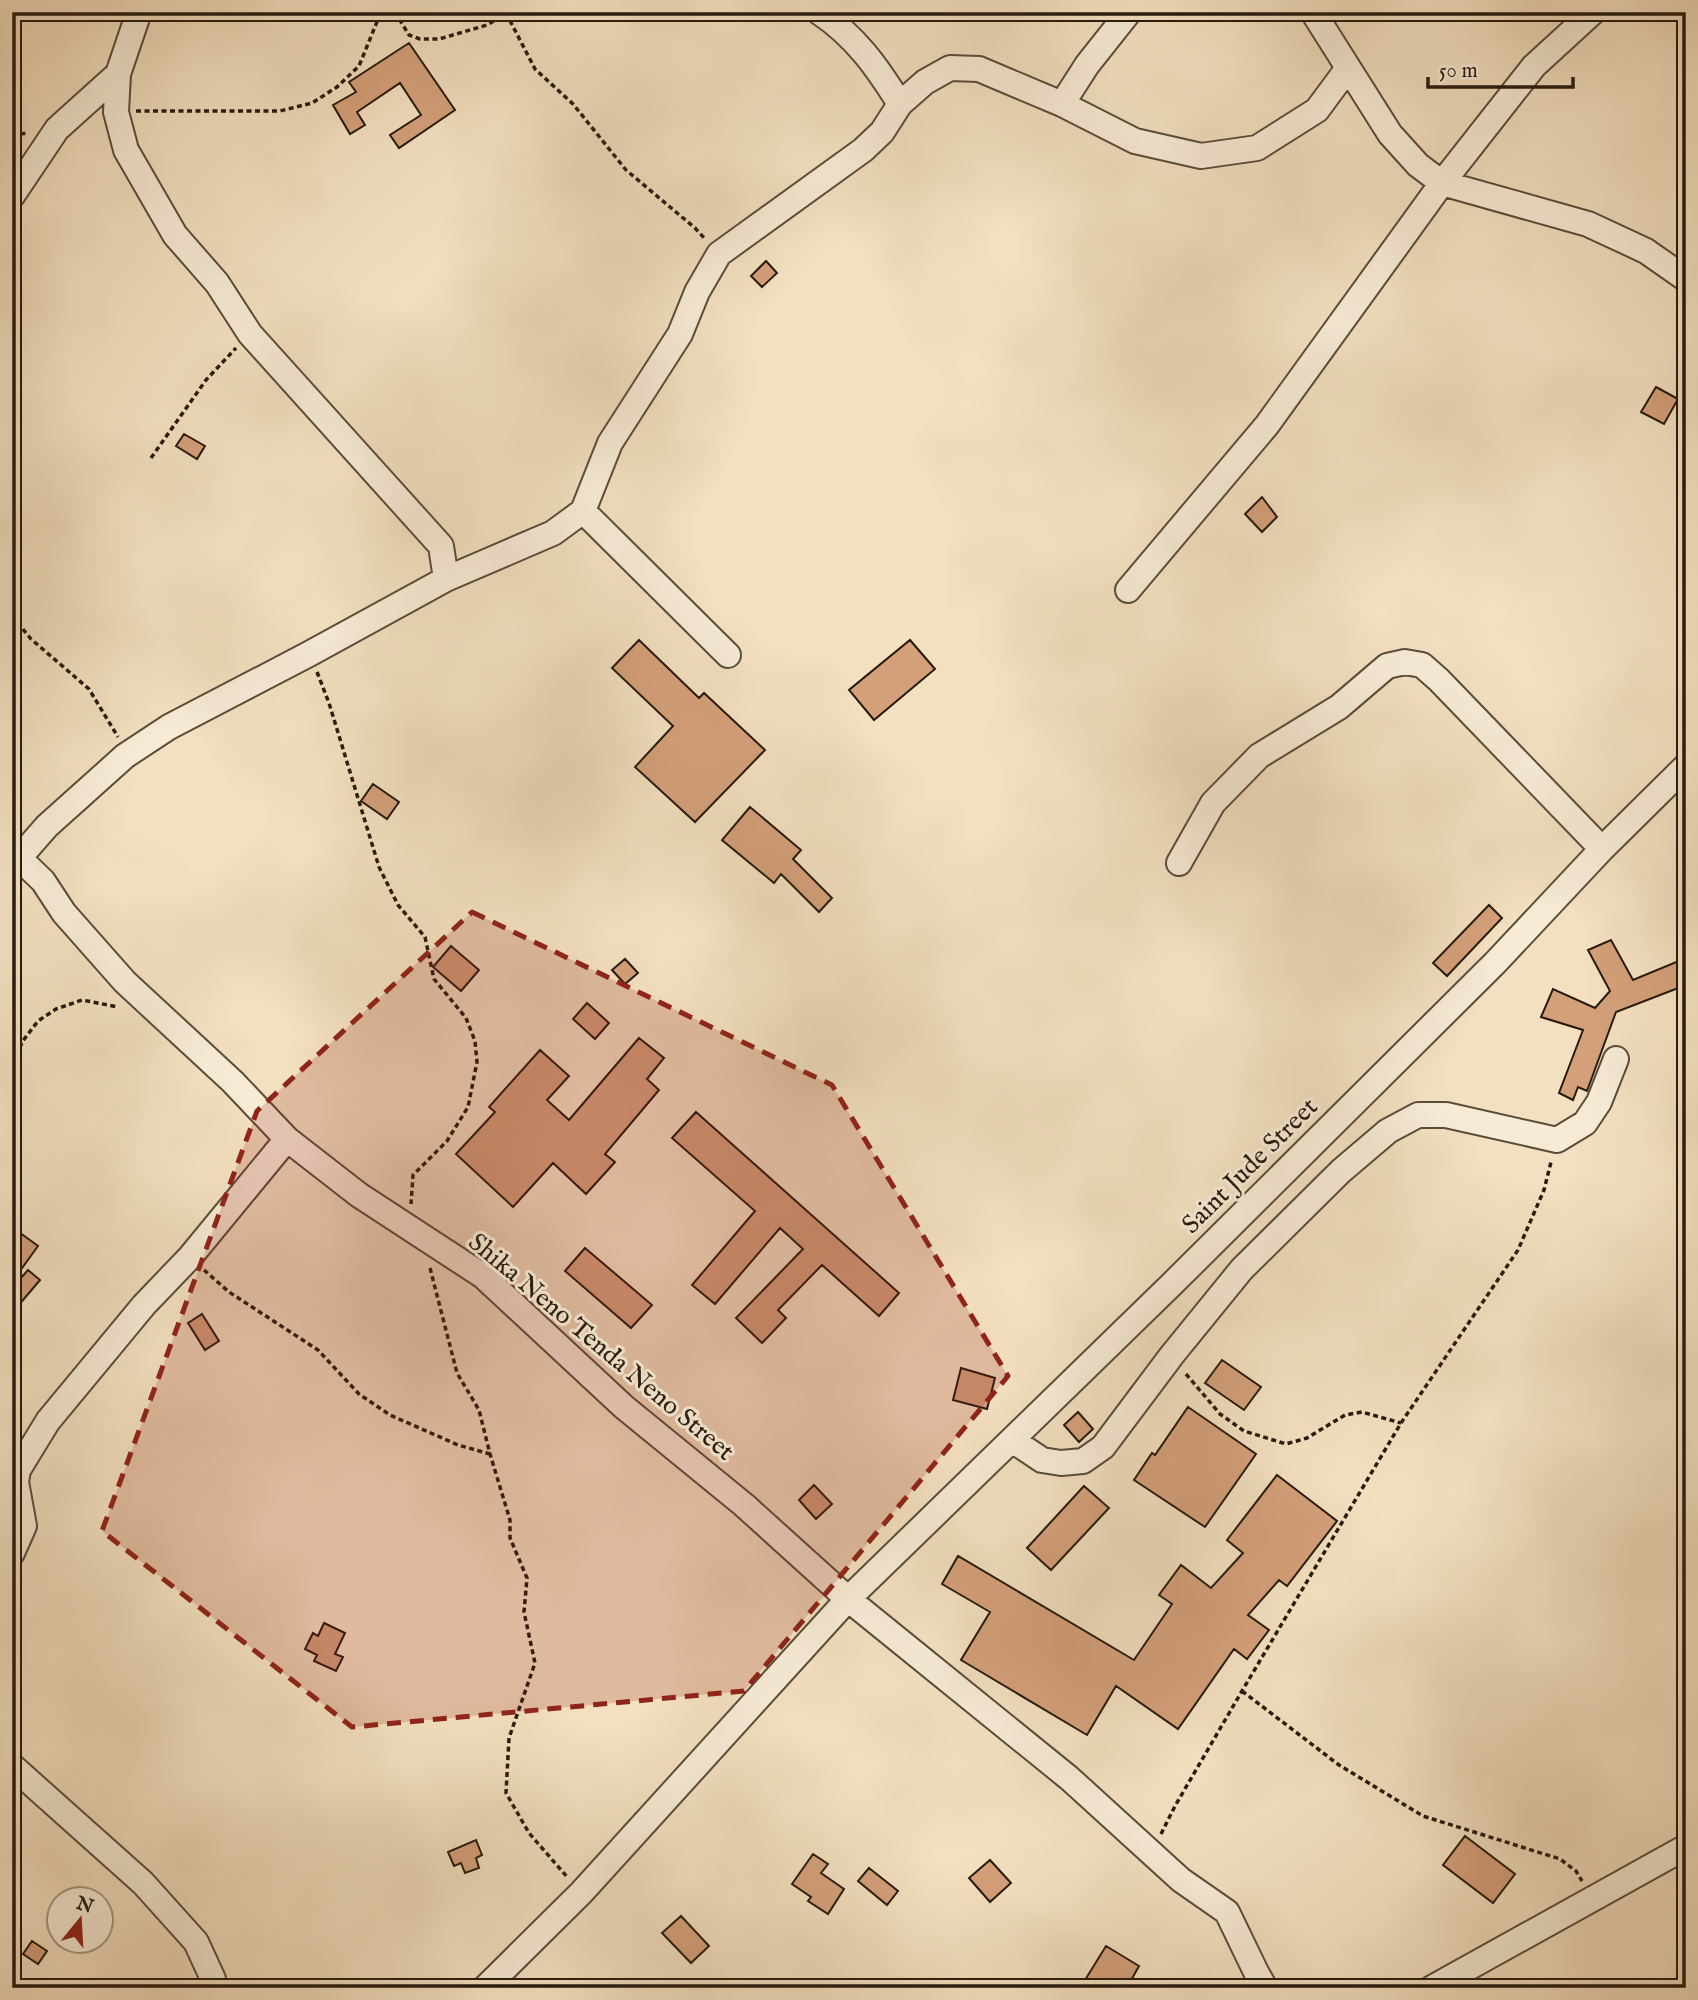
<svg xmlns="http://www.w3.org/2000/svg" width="1698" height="2000" viewBox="0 0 1698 2000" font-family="'IM FELL English',serif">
<rect width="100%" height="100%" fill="#f3e0c0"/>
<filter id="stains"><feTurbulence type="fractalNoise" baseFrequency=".00286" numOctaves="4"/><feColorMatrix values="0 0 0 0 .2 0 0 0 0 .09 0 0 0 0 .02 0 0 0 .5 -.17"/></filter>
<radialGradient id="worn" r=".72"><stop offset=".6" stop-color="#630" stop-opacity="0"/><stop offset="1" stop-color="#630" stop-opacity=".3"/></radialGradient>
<!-- building -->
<path fill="#d4a07a" stroke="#261a0f" stroke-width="2" d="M409,43L455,110L399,148L390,135L421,115L400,83L357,112L365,125L350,134L333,105L356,92L349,82Z
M766,261L777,273L762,287L751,276Z
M1656,387L1678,399L1664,424L1641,412Z
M184,434L205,446L197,459L176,446Z
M1262,497L1277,517L1262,532L1245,514Z
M639,640L699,698L704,693L765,750L695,822L635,767L673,726L612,668Z
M910,640L935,669L874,720L849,690Z
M373,784L399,802L387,819L361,801Z
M750,807L801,850L793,859L832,898L819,912L781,874L774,883L722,840Z
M1489,905L1502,918L1447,976L1433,963Z
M1611,940L1633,980L1686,958V985L1616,1012L1587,1091L1578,1087L1573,1100L1559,1093L1583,1030L1541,1017L1553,989L1595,1008L1610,991L1588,950Z
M451,946L479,970L461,991L433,967Z
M625,959L638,973L625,984L612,970Z
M587,1003L609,1023L595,1039L573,1019Z
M639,1038L664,1058L647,1079L659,1090L605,1154L615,1162L586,1194L553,1163L513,1207L456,1154L495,1112L489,1107L540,1050L569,1076L547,1100L569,1120Z
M696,1112L899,1293L879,1316L822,1265L778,1310L786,1318L762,1343L736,1318L803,1249L780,1228L715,1304L692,1285L755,1211L672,1138Z
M12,1227L38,1246L12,1282Z
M585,1248L652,1305L631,1328L565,1271Z
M28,1270L40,1280L12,1313V1288Z
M202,1314L219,1341L205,1350L188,1323Z
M1222,1360L1261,1387L1244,1410L1205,1383Z
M961,1368L995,1378L987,1409L953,1400Z
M1188,1407L1256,1454L1205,1527L1134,1480L1152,1453L1155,1455Z
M1078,1412L1093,1429L1079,1442L1064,1425Z
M1277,1475L1337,1521L1287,1586L1279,1580L1248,1615L1269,1630L1247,1659L1234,1649L1178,1729L1116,1686L1087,1735L961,1660L990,1612L942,1584L958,1556L1134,1660L1172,1604L1159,1595L1181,1565L1211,1588L1243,1553L1227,1540Z
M814,1485L832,1504L816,1519L799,1500Z
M1084,1486L1109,1508L1051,1570L1027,1548Z
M324,1623L345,1633L335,1654L343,1657L336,1671L314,1661L317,1655L305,1649L313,1633L318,1636Z
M1465,1836L1515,1874L1493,1903L1443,1865Z
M476,1840L482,1855L476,1858L479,1868L465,1873L461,1863L454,1866L448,1852Z
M813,1854L828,1864L821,1873L844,1889L828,1914L808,1901L811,1897L792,1884Z
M990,1860L1011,1883L990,1902L969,1878Z
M869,1868L898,1891L887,1905L858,1881Z
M681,1916L709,1946L691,1963L662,1933Z
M32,1941L47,1951L38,1964L23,1954Z
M1106,1946L1139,1966L1130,1982L1125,1979L1121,1988H1102L1085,1980Z"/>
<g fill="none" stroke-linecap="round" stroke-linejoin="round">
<!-- minor casing -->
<g stroke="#594c3b" stroke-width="28">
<path id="minor" d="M819,12C856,37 877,67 900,104
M1313,12L1390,134L1418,165L1442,183L1588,224L1646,251L1686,279
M118,74L116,112L126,150L175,235L217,283L250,334L441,546L446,579
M1062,104L1087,65L1129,12
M12,196L57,129L118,74L139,12
M583,511L728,655
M1128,590L1267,425L1442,183L1534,66L1593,12
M12,854L19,858L43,881L64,913L125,982L233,1082L287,1139L359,1195L483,1276L624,1407L744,1505L848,1599L1069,1778L1181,1880L1227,1912L1256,1972L1265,1988
M12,859L19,858L47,826L125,756L169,727L309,654L446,579L553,533L583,511L610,443L680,334L697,292L719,254L863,150L882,132L900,104L925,82L950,68L979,69L1062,104L1135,141L1201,156L1257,148L1317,110L1348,68
M1179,863L1213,803L1259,756L1339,707L1387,666L1405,662L1422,665L1439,680L1602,849
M1012,1440L1042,1460L1061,1463L1083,1461L1103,1447L1172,1355L1242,1269L1341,1171L1388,1131L1418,1115H1446L1557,1140L1585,1123L1599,1102L1616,1059
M12,1553L24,1526L16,1482L18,1470L48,1421L144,1305L190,1257L287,1139
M12,1766L143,1883L196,1942L213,1979L212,1988
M485,1988L581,1893L848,1599L1171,1285L1495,963L1602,849L1686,766
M1432,1988L1686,1847"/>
</g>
<!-- path -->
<path stroke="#261a0f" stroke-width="3.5" stroke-dasharray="5 3.5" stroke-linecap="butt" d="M395,12L409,35L420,39H439L487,25L507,13
M506,13L535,69L573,104L626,170L695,228L706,240
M136,111H280L312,103L337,87L359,66L381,12
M12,135L28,133
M151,458L206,380L236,348
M12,616L31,639L89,689L118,737
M317,672L329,703L379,867L398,905L425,937L434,979L466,1018L475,1041L477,1062L468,1107L447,1141L413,1175L411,1204
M12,1072L22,1042L38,1021L56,1009L82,1000L118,1007
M430,1268L457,1373L479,1410L490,1454L510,1520V1538L527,1578L524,1612L535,1663L509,1738L506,1793L529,1833L568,1878
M204,1270L229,1292L318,1350L359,1394L390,1415L458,1445L490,1454
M1186,1374L1220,1414L1244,1431L1286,1444L1307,1438L1345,1415L1362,1412L1401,1423
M1242,1691L1339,1765L1423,1816L1560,1859L1576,1871L1582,1881
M1161,1834L1175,1806L1242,1691L1401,1423L1518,1250L1544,1190L1551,1162"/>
<!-- minor -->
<use href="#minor" stroke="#f7ebd6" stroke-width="24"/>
</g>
<!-- marked area -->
<path fill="#8f2418" fill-opacity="0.2" stroke="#8f2418" stroke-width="5" stroke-dasharray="14 9" stroke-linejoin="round" d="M472,912L832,1085L1008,1376L744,1691L352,1727L102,1531L257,1111Z"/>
<g text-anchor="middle" stroke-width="6" stroke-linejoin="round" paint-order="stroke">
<!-- street labels -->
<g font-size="26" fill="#261a0f" stroke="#f7ebd6">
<text transform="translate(1249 1165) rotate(-45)" y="9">Saint Jude Street</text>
<text transform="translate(602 1346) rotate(40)" y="9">Shika Neno Tenda Neno Street</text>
</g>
</g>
<!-- margin -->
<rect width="1698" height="2000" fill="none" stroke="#f3e0c0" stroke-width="42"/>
<rect x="14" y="14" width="1670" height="1972" fill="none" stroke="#261a0f" stroke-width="3.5"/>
<rect x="21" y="21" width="1656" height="1958" fill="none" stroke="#261a0f" stroke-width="2"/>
<!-- north arrow -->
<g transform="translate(80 1920) rotate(18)"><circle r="33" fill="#f7ebd6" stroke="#a39786" stroke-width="2"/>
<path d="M0-5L12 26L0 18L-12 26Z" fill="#8f2418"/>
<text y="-10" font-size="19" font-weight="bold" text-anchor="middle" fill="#261a0f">N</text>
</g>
<!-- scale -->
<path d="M1428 77v10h145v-10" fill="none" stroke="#261a0f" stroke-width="3.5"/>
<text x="1439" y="77" font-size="21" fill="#261a0f" stroke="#f7ebd6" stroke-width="5" paint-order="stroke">50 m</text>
<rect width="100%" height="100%" filter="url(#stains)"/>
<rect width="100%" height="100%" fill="url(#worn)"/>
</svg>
